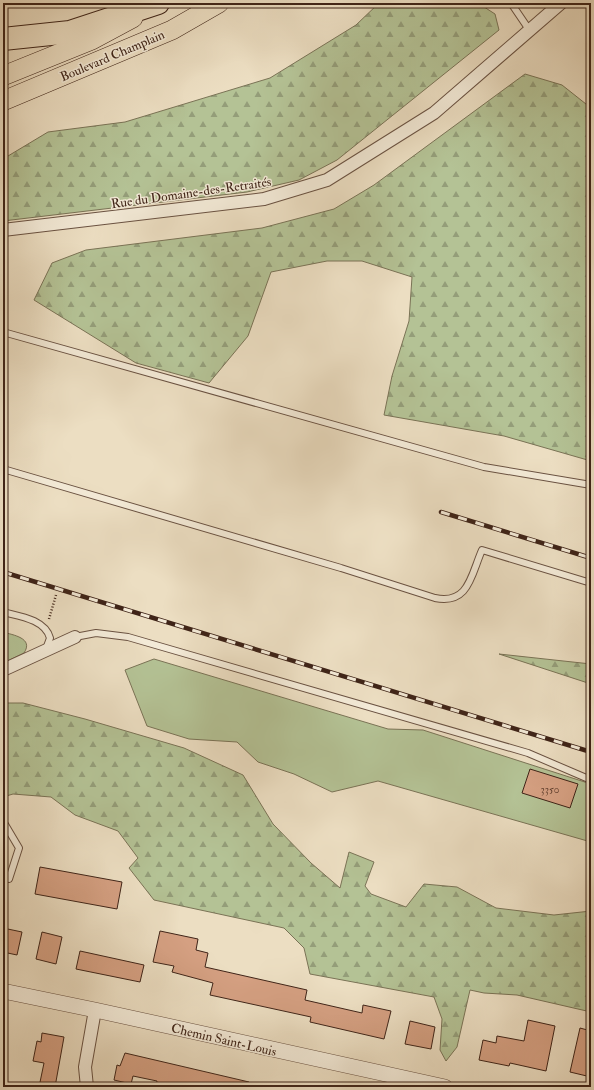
<svg xmlns="http://www.w3.org/2000/svg" width="594" height="1090" viewBox="0 0 594 1090" font-family="'IM FELL Double Pica',serif">
<defs>
<pattern id="forest-firs" width="22" height="20" patternUnits="userSpaceOnUse"><rect width="22" height="20" fill="#b4c295"/><path d="M5 1l3.5 6h-7zM16 11l3.5 6h-7z" fill="#949d79"/></pattern>
</defs>
<rect width="100%" height="100%" fill="#ecdec2"/>
<filter id="stains"><feTurbulence type="fractalNoise" baseFrequency=".005" numOctaves="4"/><feColorMatrix values="0 0 0 0 .2 0 0 0 0 .09 0 0 0 0 .02 0 0 0 .5 -.17"/></filter>
<radialGradient id="worn" r=".72"><stop offset=".6" stop-color="#630" stop-opacity="0"/><stop offset="1" stop-color="#630" stop-opacity=".3"/></radialGradient>
<!-- green -->
<path fill="#b4c295" stroke="#7a7356" d="M3,632C13,635 34,638 24,653L3,663Z
M154,659L388,729L423,730L591,784V842L378,781L332,792L294,774L258,762L237,742L189,739L147,726L125,670Z"/>
<!-- forest -->
<path fill="url(#forest-firs)" stroke="#7a7356" d="M379,3H478L495,14L499,30L337,160L299,180L247,192L3,221V159L48,132L125,122L270,78L356,25Z
M525,74L562,85L591,108V461L504,436L384,415L392,376L409,321L412,277L362,261H327L271,272L248,336L209,383L136,363L34,300L52,263L86,250L262,228L334,209L374,185Z
M499,654L591,664V684Z
M3,703H23L85,719L184,748L243,775L273,824L311,863L340,888L349,852L374,862L365,886L371,894L406,907L424,884L457,887L496,908L554,915L591,911V1012L517,995L484,993L470,990L457,1047L446,1061L440,1050L442,1019L434,997L310,974L304,948L284,928L154,900L129,868L138,858L118,831L75,815L51,797L13,794L3,797Z"/>
<!-- building -->
<path fill="#d5a082" stroke="#3f2418" d="M530,769L578,784L570,808L522,793Z
M40,867L122,882L117,909L35,894Z
M3,928L22,932L17,955L3,952Z
M160,931L198,939L196,950L208,953L205,967L307,990L305,1000L362,1013L363,1005L391,1011L384,1039L310,1022L311,1017L210,995L213,983L172,972L174,966L153,962Z
M42,932L62,937L56,964L36,959Z
M80,951L144,965L140,982L76,969Z
M528,1020L555,1026L546,1071L510,1063L509,1066L479,1060L483,1040L496,1043L497,1036L524,1041Z
M410,1021L435,1027L431,1049L405,1044Z
M580,1028L591,1031V1077L570,1072Z
M42,1033L64,1037L55,1087H39L44,1063L33,1061L37,1041L41,1042Z
M125,1053L249,1082L248,1087H156L157,1081L133,1076L131,1084L114,1080L117,1065L120,1066Z"/>
<g fill="none" stroke-linecap="round" stroke-linejoin="round">
<!-- service casing -->
<g stroke="#6a5242" stroke-width="8">
<path id="service" d="M511,3L530,31
M3,332L484,467L591,485
M3,469L341,568L435,598C469,605 471,575 482,550L591,583
M3,612C18,616 45,619 50,638L46,649
M75,637L96,633L128,637L528,753L591,780
M3,821L19,848L9,879"/>
</g>
<!-- minor casing -->
<g stroke="#6a5242" stroke-width="14">
<path id="minor" d="M3,230L264,199L327,180L434,113L561,3
M3,670L75,637
M87,1087L85,1067L95,1010"/>
</g>
<!-- tertiary casing -->
<g stroke="#6a5242" stroke-width="16">
<path id="tertiary" d="M3,991L95,1010L445,1087"/>
</g>
<!-- primary casing -->
<g stroke="#3f2418" stroke-width="20">
<path id="primary" d="M3,76L92,40L133,18
M3,101L172,30L219,3"/>
</g>
<!-- motorway casing -->
<g stroke="#3f2418" stroke-width="24">
<path id="motorway" d="M3,39L70,32L158,3"/>
</g>
<!-- path -->
<path stroke="#3f2418" stroke-width="2.5" stroke-dasharray="1 2" stroke-linecap="butt" d="M49,619L56,595"/>
<!-- service -->
<use href="#service" stroke="#f3ead7" stroke-width="6"/>
<!-- minor -->
<use href="#minor" stroke="#f3ead7" stroke-width="12"/>
<!-- tertiary -->
<use href="#tertiary" stroke="#f3ead7" stroke-width="15"/>
<!-- primary -->
<use href="#primary" stroke="#ecdec2" stroke-width="19"/>
<!-- motorway -->
<use href="#motorway" stroke="#ecdec2" stroke-width="22"/>
<!-- rail casing -->
<g stroke="#3f2418" stroke-width="4.5">
<path id="rail" d="M441,512L591,558
M3,572L591,752"/>
</g>
<!-- rail -->
<use href="#rail" stroke="#f3ead7" stroke-width="3" stroke-dasharray="9" stroke-linecap="butt"/>
</g>
<g text-anchor="middle" stroke-width="3" stroke-linejoin="round" paint-order="stroke">
<!-- number labels -->
<g font-size="11" fill="#644332">
<text x="550" y="793">3350</text>
</g>
<!-- street labels -->
<g font-size="13" fill="#3f2418" stroke="#f3ead7">
<text transform="translate(112 55) rotate(-23)" y="5">Boulevard Champlain</text>
<text transform="translate(191 192) rotate(-8)" y="5">Rue du Domaine-des-Retraités</text>
<text transform="translate(224 1039) rotate(13)" y="5">Chemin Saint-Louis</text>
</g>
</g>
<!-- margin -->
<rect width="594" height="1090" fill="none" stroke="#ecdec2" stroke-width="16"/>
<rect x="4" y="4" width="586" height="1082" fill="none" stroke="#3f2418" stroke-width="2"/>
<rect x="8" y="8" width="578" height="1074" fill="none" stroke="#3f2418"/>
<rect width="100%" height="100%" filter="url(#stains)"/>
<rect width="100%" height="100%" fill="url(#worn)"/>
</svg>
